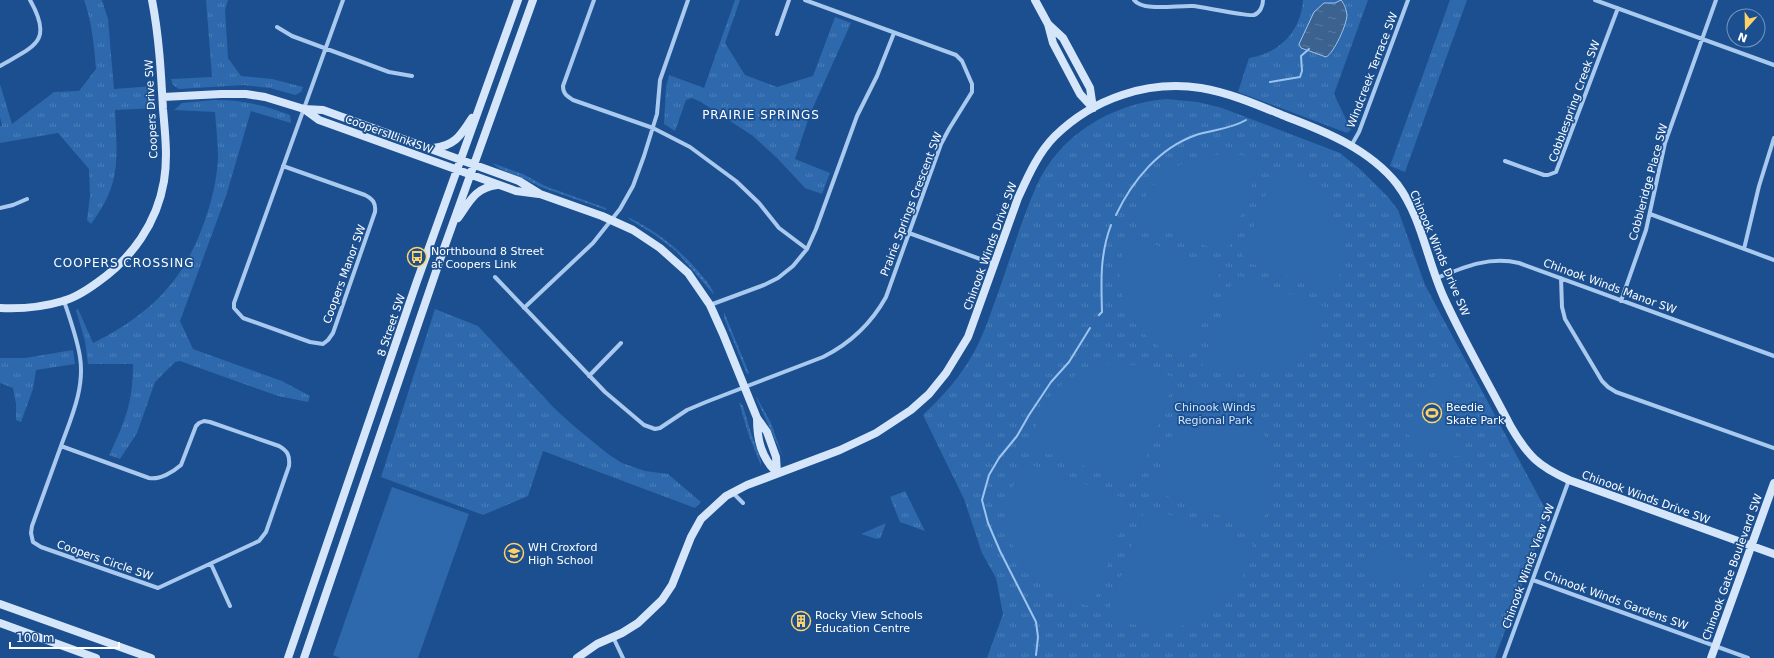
<svg xmlns="http://www.w3.org/2000/svg" width="1774" height="658" viewBox="0 0 1774 658" font-family="'DejaVu Sans',sans-serif">
<defs>
<pattern id="grass-dots" width="8" height="8" patternUnits="userSpaceOnUse"><rect width="8" height="8" fill="#2e69ad"/><path d="M2 2h.1M6 6h.1" fill="none" stroke="#4d80b9" stroke-width="1.8" stroke-linecap="round"/></pattern>
<pattern id="park-tufts" width="24" height="20" patternUnits="userSpaceOnUse"><rect width="24" height="20" fill="#2e69ad"/><path d="M3 7l-1-3M5 7V3M7 7l1-3M15 17l-1-3M17 17v-4M19 17l1-3" fill="none" stroke="#4d80b9"/></pattern>
<pattern id="water-ripples" width="26" height="14" patternUnits="userSpaceOnUse"><rect width="26" height="14" fill="#3c6290"/><path d="M2 4q2-2 4 0t4 0M15 11q2-2 4 0t4 0" fill="none" stroke="#597aa1"/></pattern>
</defs>
<rect width="100%" height="100%" fill="#1b4f8f"/>
<!-- grass -->
<path fill="url(#grass-dots)" d="M492,163L523,174L545,186L606,208V210L541,187L523,178L500,169Z
M628,217C658,232 682,251 703,277C707,282 713,289 714,295L676,251L652,233L630,220Z
M724,312L749,373L747,374L724,318Z
M756,396L771,423L783,457L757,400Z
M739,402L743,406L750,430L761,461V466L748,433Z"/>
<!-- park -->
<path fill="url(#park-tufts)" d="M84,0H102L108,19L114,89L154,86L156,108L115,110C117,158 122,183 91,224L87,220L90,196L89,169L58,133L0,143V126H2L0,117V84L12,124L54,92L79,91L96,69C94,45 92,22 84,0Z
M206,0H228L225,10L228,58L241,76L272,79L303,87L301,92L295,95L270,88L243,85L179,89L173,85L171,79L212,77Z
M735,0H740L725,43L745,75L777,87L813,76L835,17L851,23L810,114L795,159L830,173L822,194L805,188L778,159L753,136L701,102L692,98L686,100L675,131L664,124L666,87L669,75L704,88Z
M1303,0H1368L1334,94L1351,130L1347,133L1238,92L1249,58C1280,53 1301,31 1303,0Z
M1450,0H1467L1405,172L1390,166Z
M1166,99L1198,102L1222,108L1340,153L1361,170L1388,197L1398,210L1425,285L1548,514L1495,658H987L1003,614L996,578L982,553L964,499L923,415C943,396 961,376 974,352C983,336 989,318 995,301C1009,264 1020,223 1036,187C1059,135 1111,104 1166,99Z
M215,100C242,100 265,105 290,115L291,123L251,111L226,196L180,321L193,349L282,381L310,396L308,402L278,396L180,361L175,362L155,382L137,433L120,459L109,455C125,422 133,402 133,364H88L85,341L76,310L78,309L93,343C151,314 184,281 205,220C212,200 217,179 218,158C218,143 216,127 215,112L174,110L182,103Z
M435,309L478,326L554,408L575,427L608,454L622,463L645,471L668,474L701,502L695,508L543,451L528,496L483,515L381,477Z
M73,350L75,364L36,370L33,389L21,422L16,420V404L13,388L0,383V358H25Z
M905,491L925,531L900,522L890,497Z
M886,523L880,539L878,538L877,539L861,534Z"/>
<!-- garden -->
<path fill="#2e69ad" d="M1222,154L1242,155L1261,161L1228,250L1223,252L1134,220C1149,179 1178,157 1222,154Z
M1276,167C1334,188 1355,236 1334,294L1245,261L1243,255Z
M1128,235L1217,267L1220,273L1188,361C1146,347 1114,308 1121,262C1122,252 1125,244 1128,235Z
M1240,276L1329,308C1324,320 1319,333 1311,343C1284,376 1239,380 1202,367L1234,278Z
M1113,363L1143,366L1175,378L1138,480L1131,483L1030,447C1034,436 1036,425 1040,414C1052,384 1083,367 1113,363Z
M1440,371H1444L1451,375L1453,391L1450,397L1440,405L1448,414L1455,416L1456,412L1466,405L1473,407C1477,415 1470,424 1463,426L1457,423L1454,430L1455,436L1461,437V457L1414,447V441L1406,432L1436,374Z
M1191,385C1202,389 1215,391 1226,396C1263,415 1282,458 1271,498C1268,509 1263,519 1259,530L1157,492L1153,486Z
M1024,462L1126,499L1129,506L1092,607C1080,603 1068,601 1057,595C1020,576 1000,533 1011,493C1014,482 1020,472 1024,462Z
M392,487L469,514L418,658H340L333,655Z
M1151,508L1253,545C1248,557 1246,570 1241,580C1222,617 1179,637 1139,626C1128,623 1118,617 1108,613L1144,512Z
M1368,546L1430,566L1421,590L1360,570Z"/>
<!-- water -->
<path fill="url(#water-ripples)" stroke="#9cc4f0" d="M1341,0C1345,5 1346,9 1347,15C1347,24 1334,53 1326,57L1301,48L1299,44L1314,12L1324,3H1335Z"/>
<g fill="none" stroke-linecap="round" stroke-linejoin="round">
<!-- stream -->
<path stroke="#9cc4f0" stroke-width="2" d="M1270,82L1300,77L1302,71L1301,56L1309,49
M1116,215C1132,181 1159,148 1196,135C1212,130 1231,129 1246,120
M1099,315L1102,312C1101,281 1100,254 1111,225
M1036,655L1038,637L1036,622L1000,551L988,523L982,500L989,475L999,458L1017,436L1029,415L1051,382L1069,362L1090,328"/>
<!-- street -->
<path stroke="#a9c9ee" stroke-width="4" d="M594,0L563,86C563,94 567,96 573,100L653,128L690,147L736,181L759,203L779,228L807,249
M1134,0C1143,12 1178,5 1193,6C1203,7 1250,17 1254,15C1260,13 1263,6 1263,0
M1595,0L1774,65
M277,27L292,36L389,72L412,76
M777,34L789,0
M0,66C34,46 54,42 30,0
M1351,146L1359,132L1408,0
M1505,161L1544,175H1548L1556,172L1618,8
M283,166L365,195C373,199 376,203 375,212L333,333L328,340L323,344L310,342L243,318L234,308V303L343,0
M0,208L13,205L27,199
M1650,214L1774,260
M909,233L994,264
M1744,249L1759,186L1774,138
M495,277L605,392L644,425L655,429L660,428L687,410L706,402L823,357C851,343 871,324 886,297L941,144L949,129L972,92V84L962,61L956,55L805,0
M1437,278C1464,267 1489,256 1519,263L1774,356
M1561,278L1562,307L1565,319L1602,381L1608,387L1616,392L1774,448
M1621,301L1646,230L1665,143L1716,0
M710,305L764,285L778,278L793,266L807,249L816,229L857,116L877,76L894,33
M524,308L593,243L620,209L633,186L644,156L657,114L660,80L688,0
M589,376L621,343
M204,421L210,422L279,446C288,451 290,456 289,466L266,532L259,541L158,588L41,547L33,542L31,533L32,526L61,446L149,478C160,480 173,472 181,465L196,426L199,423Z
M61,446C71,418 85,388 80,357C77,338 70,319 64,301
M732,492L743,503
M211,564L230,606
M1533,580L1748,658
M613,637L623,658
M1504,658L1569,480"/>
<!-- secondary -->
<path stroke="#d6e6fa" stroke-width="8" d="M1035,0L1048,24L1053,43L1080,94L1093,108
M1048,24L1063,38L1090,88L1093,108
M163,97L221,94H246L265,97L304,109L323,110L519,181L540,194L602,216L633,230L660,248L688,273L710,305L723,334L757,418L767,432L776,457L777,473
M304,109L319,120L516,191L539,194
M433,148C455,146 461,135 472,118
M458,218C470,201 475,188 497,185
M0,308C21,309 43,307 63,301C75,298 87,290 98,282C132,258 157,223 164,181C168,157 165,133 163,109C161,72 159,36 152,0
M757,418C757,440 761,457 777,473
M0,604L151,658
M0,623L96,658
M288,658L416,284L518,0
M304,658L443,251L533,0
M577,658L597,644L622,633L638,623L662,600L672,585L691,537L701,519L726,496L747,485L840,450L876,433L911,410L929,394L946,373L968,337L1018,198C1028,176 1038,153 1055,136C1094,98 1148,80 1201,88C1231,93 1260,106 1287,117C1327,132 1370,150 1397,184C1422,217 1427,261 1444,298C1464,342 1489,384 1511,427C1528,456 1538,466 1569,480L1774,554
M1711,658L1774,483"/>
</g>
<!-- icons -->
<defs>
<g id="bus-ring" transform="scale(1)"><circle r="9.5" fill="#1b4f8f" stroke="#ffd166" stroke-width="1.5"/><path d="M-5-6H5V4H4V6H2V4H-2V6H-4V4H-5ZM-3.5-4V0h7V-4ZM-3.5 1.2v1.5H-2V1.2ZM2 1.2v1.5H3.5V1.2Z" fill="#ffd166"/></g>
<g id="stadium-ring" transform="scale(1)"><circle r="9.5" fill="#1b4f8f" stroke="#ffd166" stroke-width="1.5"/><path d="M0-5a6.5 5 0 1 0 0 10a6.5 5 0 1 0 0-10ZM-3.5-1.8h7v3.6h-7Z" fill="#ffd166"/></g>
<g id="school-ring" transform="scale(1)"><circle r="9.5" fill="#1b4f8f" stroke="#ffd166" stroke-width="1.5"/><path d="M0-5L7-2L0 1L-7-2ZM-4 1L0 2.5L4 1V4Q0 6-4 4Z" fill="#ffd166"/></g>
<g id="building-ring" transform="scale(1)"><circle r="9.5" fill="#1b4f8f" stroke="#ffd166" stroke-width="1.5"/><path d="M-4-6H4V6H1V3H-1V6H-4ZM-2.5-4.3h1.7v1.8h-1.7ZM.8-4.3h1.7v1.8H.8ZM-2.5-1h1.7V.8h-1.7ZM.8-1h1.7V.8H.8Z" fill="#ffd166"/></g>
</defs>
<g fill-rule="evenodd">
<use href="#bus-ring" x="417" y="257"/>
<use href="#stadium-ring" x="1432" y="413"/>
<use href="#school-ring" x="514" y="553"/>
<use href="#building-ring" x="801" y="621"/>
</g>
<g text-anchor="middle" stroke-width="3.5" stroke-linejoin="round" paint-order="stroke">
<!-- street labels -->
<g font-size="11" fill="#fff" stroke="#1b4f8f">
<text transform="translate(1372 70) rotate(-69)" y="4">Windcreek Terrace SW</text>
<text transform="translate(1574 101) rotate(-70)" y="4">Cobblespring Creek SW</text>
<text transform="translate(151 109) rotate(-93)" y="4">Coopers Drive SW</text>
<text transform="translate(389 134) rotate(20)" y="4">Coopers Link SW</text>
<text transform="translate(1648 182) rotate(-75)" y="4">Cobbleridge Place SW</text>
<text transform="translate(911 204) rotate(-69)" y="4">Prairie Springs Crescent SW</text>
<text transform="translate(990 246) rotate(-70)" y="4">Chinook Winds Drive SW</text>
<text transform="translate(1440 253) rotate(67)" y="4">Chinook Winds Drive SW</text>
<text transform="translate(344 274) rotate(-70)" y="4">Coopers Manor SW</text>
<text transform="translate(1610 286) rotate(20)" y="4">Chinook Winds Manor SW</text>
<text transform="translate(391 325) rotate(-71)" y="4">8 Street SW</text>
<text transform="translate(1646 497) rotate(20)" y="4">Chinook Winds Drive SW</text>
<text transform="translate(105 560) rotate(19)" y="4">Coopers Circle SW</text>
<text transform="translate(1528 566) rotate(-70)" y="4">Chinook Winds View SW</text>
<text transform="translate(1732 567) rotate(-70)" y="4">Chinook Gate Boulevard SW</text>
<text transform="translate(1616 600) rotate(20)" y="4">Chinook Winds Gardens SW</text>
</g>
<!-- poi labels -->
<g font-size="11" fill="#fff" stroke="#1b4f8f" text-anchor="start">
<text x="431" y="255">Northbound 8 Street<tspan x="431" dy="13">at Coopers Link</tspan></text>
<text x="1446" y="411">Beedie<tspan x="1446" dy="13">Skate Park</tspan></text>
<text x="528" y="551">WH Croxford<tspan x="528" dy="13">High School</tspan></text>
<text x="815" y="619">Rocky View Schools<tspan x="815" dy="13">Education Centre</tspan></text>
</g>
<!-- park labels -->
<g font-size="11" fill="#cfe3fa" stroke="#1b4f8f">
<text x="1215" y="411">Chinook Winds<tspan x="1215" dy="13">Regional Park</tspan></text>
</g>
<!-- neighbourhood labels -->
<g font-size="12" letter-spacing="1" fill="#fff" stroke="#1b4f8f">
<text x="761" y="119">PRAIRIE SPRINGS</text>
<text x="124" y="267">COOPERS CROSSING</text>
</g>
</g>
<!-- north arrow -->
<g transform="translate(1746 28) rotate(200)"><circle r="19" fill="#1b4f8f" stroke="#7695bc"/>
<path d="M0-3L7 15L0 10L-7 15Z" fill="#ffd166"/>
<text y="-6" font-size="11" font-weight="bold" text-anchor="middle" fill="#ffffff">N</text>
</g>
<!-- scale -->
<path d="M10 642v6h109v-6" fill="none" stroke="#ffffff" stroke-width="2"/>
<text x="16" y="642" font-size="12" fill="#ffffff" stroke="#1b4f8f" stroke-width="3" paint-order="stroke">100 m</text>
</svg>
